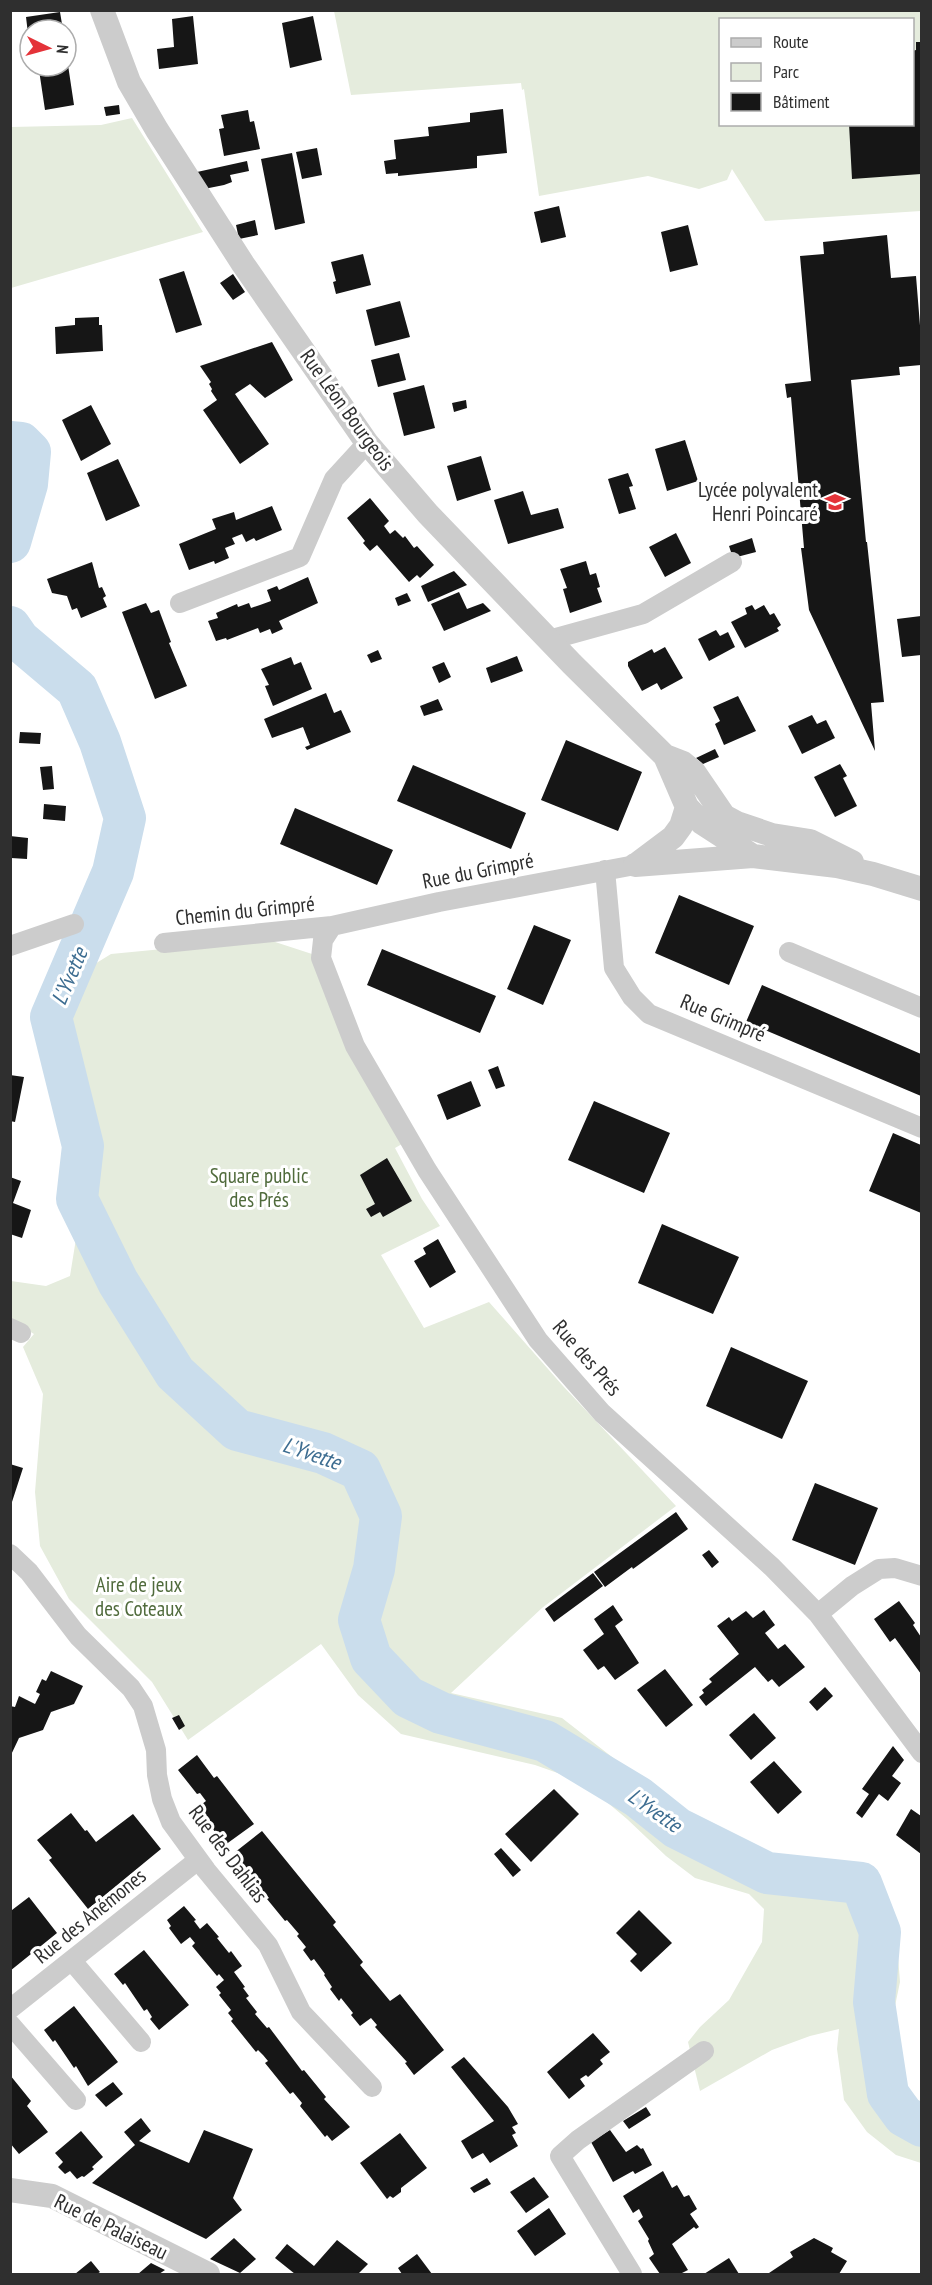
<svg xmlns="http://www.w3.org/2000/svg" width="932" height="2285" viewBox="0 0 932 2285" font-family="'PT Sans Narrow',sans-serif">
<rect width="100%" height="100%" fill="#fff"/>
<!-- green -->
<path fill="#e5ecdd" fill-rule="evenodd" d="M334,11H921V211L765,221L732,169L727,180L699,189L648,176L539,196L524,89L522,90L521,83L351,95ZM720,20H912V124H720Z
M132,118L203,232L11,288V127L101,125Z
M266,939L312,954L402,1144L395,1148L422,1199L440,1226L381,1255L424,1328L489,1302L563,1386L676,1506L542,1608L451,1693L562,1718L648,1785L693,1829L763,1856L809,1867L864,1875L884,1900L897,1944L900,1982L890,2030L900,2086L917,2109L921,2112V2163L896,2155L867,2132L844,2100L837,2049L839,2029L810,2036L772,2050L700,2091L688,2042L700,2027L729,2000L762,1942L764,1909L749,1894L695,1878L666,1856L627,1819L583,1782L535,1765L401,1734L358,1695L321,1644L188,1740L152,1682L69,1599L40,1546L35,1492L43,1394L23,1347L34,1334L11,1320V1281L46,1286L70,1276L83,1195L88,1140L60,1017L77,975L111,954Z"/>
<g fill="none" stroke-linecap="round" stroke-linejoin="round">
<!-- river -->
<path stroke="#caddec" stroke-width="42" d="M10,442L21,443L30,452L27,484L10,542
M10,627L19,640L77,689L100,742L125,818L113,872L51,1017L83,1146L77,1199L118,1282L175,1373L237,1430L323,1453L360,1470L381,1516L374,1569L359,1620L371,1658L408,1697L441,1713L545,1741L638,1797L677,1828L767,1873L861,1883L880,1932L874,2002L888,2094L904,2116L922,2126"/>
</g>
<!-- building -->
<path fill="#161616" d="M60,12L63,30H30L29,42L26,17Z
M193,16L198,64L159,69L157,49L174,47L172,19Z
M313,16L322,60L290,68L282,23Z
M916,42H921V174L852,179L849,124H912V51L916,50Z
M68,65L74,105L45,110L39,70Z
M119,105L120,114L106,116L104,107Z
M503,109L507,153L477,156V168L398,176V173L386,174L384,161L396,159L394,140L429,136L428,127L470,122V113Z
M248,110L250,122L254,121L260,149L224,156L219,129L224,128L221,115Z
M317,148L322,175L302,179L296,152Z
M292,153L305,223L275,230L261,159Z
M247,161L249,171L230,175L232,182L224,185L204,189L197,172Z
M559,206L566,237L541,243L534,212Z
M255,220L258,235L239,239L236,225Z
M688,225L698,265L670,272L661,232Z
M887,235L891,278L916,276L921,338V365L899,367L900,375L851,380L866,542H867L884,702L871,703L875,751L809,610L801,548H804L791,397L787,398L785,384L811,381L800,256L824,254L823,242Z
M363,254L371,285L336,294L333,282L336,281L331,262Z
M184,271L202,325L176,333L159,279Z
M233,274L245,292L233,300L220,283Z
M400,301L410,337L375,346L366,310Z
M99,317V325H102L103,351L56,354L55,327L75,325V318Z
M272,342L293,380L265,398L250,384L235,394L269,444L240,464L203,410L217,400L211,391L212,389L209,384L211,382L200,366Z
M399,353L406,380L378,387L371,360Z
M424,385L435,428L404,436L393,393Z
M466,400L467,408L454,412L452,403Z
M91,405L111,444L81,461L62,420Z
M685,440L698,481L667,491L655,449Z
M481,456L491,490L457,501L447,466Z
M118,459L140,506L106,521L87,473Z
M628,473L633,486L629,487L636,509L619,514L608,479Z
M523,491L531,515L558,508L564,528L508,544L494,500Z
M370,498L389,521L384,526L390,534L395,530L403,538L405,536L414,548L417,546L434,565L420,578L417,575L409,582L377,545L370,551L363,543L365,541L347,518Z
M272,506L282,530L256,541L254,538L246,542L242,534L232,538L235,544L225,548L229,558L215,564L214,561L189,570L179,544L216,529L212,519L234,512L236,520Z
M676,533L691,563L665,577L649,547Z
M752,538L756,552L733,558L729,546Z
M586,561L590,575L596,573L600,587L597,588L602,602L570,613L563,589L567,588L560,569Z
M92,562L99,588L102,587L106,596L103,598L107,607L81,618L77,608L72,610L67,596L52,593L47,579Z
M454,571L467,585L428,602L421,586Z
M308,577L318,603L279,621L283,629L272,634L270,629L260,633L258,628L227,640L226,638L216,641L208,621L218,618L216,613L237,604L238,607L249,603L251,608L260,605L271,601L267,590L277,586L279,590Z
M459,592L467,609L483,603L491,611L444,631L431,604Z
M407,593L411,601L398,606L395,598Z
M146,603L151,613L159,610L171,642L169,643L187,686L155,699L122,612Z
M752,605L755,610L764,605L770,615L774,613L781,625L777,628L779,631L745,648L731,622L747,614L745,608Z
M921,616V655L902,657L897,619Z
M716,630L720,636L728,632L735,647L709,661L698,639Z
M665,647L683,678L661,690L657,683L642,691L628,666V662L652,649L654,653Z
M378,650L382,659L371,663L367,655Z
M517,656L523,671L491,683L486,668Z
M291,657L294,665L301,662L312,689L273,706L265,686L269,685L261,669Z
M444,662L451,677L439,683L432,667Z
M326,693L334,713L341,710L351,732L307,750L305,747L310,745L303,727L272,738L264,719Z
M738,696L756,731L724,745L715,724L720,721L713,707Z
M438,699L443,710L424,716L420,706Z
M812,715L817,724L826,720L835,738L802,754L788,726Z
M20,732L41,733L40,744L19,743Z
M566,740L642,772L618,831L541,800Z
M715,749L719,757L703,764L696,758Z
M840,764L847,776L843,778L857,806L835,817L814,777Z
M413,765L526,813L511,849L397,801Z
M52,766L54,789L43,790L40,767Z
M44,804L66,806L65,821L43,819Z
M295,808L393,850L377,885L280,844Z
M10,836L28,838L27,859L11,858Z
M679,895L754,926L729,985L655,953Z
M534,925L571,940L543,1005L507,989Z
M382,949L496,996L480,1033L367,985Z
M762,985L921,1054V1096L746,1022Z
M498,1066L505,1086L496,1089L488,1070Z
M10,1075L24,1077L15,1122L10,1121Z
M471,1081L481,1106L447,1120L437,1095Z
M594,1101L670,1133L644,1193L568,1160Z
M893,1133L921,1145V1213L869,1191Z
M387,1158L412,1201L383,1217L380,1212L371,1217L366,1209L375,1204L360,1175Z
M10,1177L21,1181L13,1203L31,1210L22,1238L10,1234Z
M662,1224L739,1257L713,1314L638,1283Z
M438,1239L456,1272L430,1288L414,1261L426,1254L423,1248Z
M731,1347L808,1381L782,1439L706,1406Z
M10,1464L23,1468L11,1505H10Z
M815,1483L878,1508L855,1565L792,1540Z
M676,1512L688,1529L633,1569L632,1567L605,1587L594,1572Z
M709,1550L719,1562L712,1568L702,1555Z
M593,1573L603,1586L554,1622L545,1609Z
M899,1601L915,1623L913,1625L921,1637V1674L895,1638L890,1642L874,1619Z
M613,1605L623,1620L615,1626L639,1663L615,1680L604,1666L598,1670L583,1650L604,1634L594,1619Z
M764,1610L775,1625L765,1633L778,1649L785,1644L805,1667L779,1687L772,1679L768,1682L755,1667L706,1706L699,1697L704,1693L702,1690L712,1682L709,1679L739,1654L717,1626L729,1617L732,1621L746,1611L753,1618Z
M665,1669L693,1705L666,1727L637,1690Z
M51,1671L83,1686L74,1704L51,1712L43,1730L19,1738L10,1757V1706L15,1707L19,1696L35,1704L40,1694L36,1692L42,1679L46,1681Z
M825,1687L833,1696L817,1711L809,1702Z
M754,1713L776,1738L751,1760L729,1735Z
M179,1715L185,1726L179,1730L172,1718Z
M893,1746L904,1760L892,1776L901,1783L888,1801L879,1794L862,1818L856,1813L869,1794L862,1789Z
M197,1755L214,1778L217,1776L254,1824L225,1845L206,1820L203,1822L193,1811L206,1801L200,1793L197,1794L178,1770Z
M774,1761L802,1792L778,1814L750,1782Z
M554,1789L579,1814L531,1862L505,1834Z
M911,1809L921,1816V1854L896,1835Z
M71,1813L85,1831L87,1830L96,1842L133,1814L161,1849L88,1909L49,1860L52,1858L37,1840Z
M262,1831L336,1922L333,1925L363,1962L360,1965L390,2001L400,1994L444,2050L414,2075L405,2063L407,2062L375,2027L377,2025L371,2018L360,2026L351,2015L353,2013L341,1998L339,2001L330,1989L332,1987L324,1975L325,1974L314,1959L311,1961L303,1950L306,1947L297,1936L299,1934L287,1920L285,1921L267,1899L269,1898L263,1891L257,1883L255,1885L238,1864L240,1861L234,1853Z
M501,1848L521,1870L513,1877L494,1854Z
M29,1897L57,1933L10,1971V1909L12,1910Z
M184,1906L196,1920L194,1921L200,1929L207,1923L219,1937L217,1938L229,1953L231,1951L242,1966L234,1972L245,1987L243,1988L249,1996L246,1998L257,2012L255,2014L267,2028L269,2027L302,2071L304,2070L326,2097L324,2099L350,2127L332,2141L327,2135L325,2137L300,2106L302,2103L293,2092L290,2094L265,2063L268,2061L263,2055L258,2050L256,2052L231,2021L233,2019L228,2013L231,2010L219,1995L221,1993L216,1987L224,1980L219,1974L217,1976L192,1946L195,1943L190,1937L181,1944L169,1928L171,1926L167,1920Z
M639,1910L672,1943L641,1972L630,1961L637,1954L616,1933Z
M144,1950L189,2005L159,2030L150,2019L152,2017L147,2009L144,2011L125,1983L123,1985L114,1974Z
M74,2006L118,2062L88,2086L76,2066L74,2068L55,2040L53,2042L44,2030Z
M593,2033L610,2052L600,2060L603,2064L588,2077L586,2075L580,2079L585,2086L569,2099L547,2072Z
M464,2057L508,2107L518,2124L512,2127L516,2133L512,2135L518,2146L490,2163L483,2153L472,2159L461,2141L494,2121L451,2067Z
M10,2075L31,2101L27,2106L48,2132L19,2154L10,2143Z
M113,2082L123,2094L106,2107L95,2095Z
M646,2107L651,2115L629,2129L623,2121Z
M141,2118L151,2131L139,2141L189,2163L204,2130L253,2149L233,2198L242,2210L206,2239L92,2183L135,2145L124,2132Z
M610,2130L626,2152L637,2145L641,2149L643,2148L652,2165L635,2174L633,2171L613,2182L591,2142Z
M81,2131L103,2157L92,2167L94,2169L84,2177L82,2176L77,2179L70,2171L65,2174L58,2167L63,2162L55,2153Z
M400,2133L427,2168L401,2188V2192L393,2198L390,2196L387,2199L360,2163Z
M663,2171L672,2188L677,2185L684,2197L689,2195L697,2209L690,2214L699,2227L696,2229L694,2227L672,2244L688,2270L680,2274H660L649,2258L654,2254L648,2241L649,2239L638,2221L643,2217L639,2209L633,2213L623,2196Z
M534,2177L549,2197L526,2213L510,2192Z
M487,2178L491,2184L474,2193L470,2188Z
M549,2208L566,2234L535,2256L517,2231Z
M234,2238L256,2259L240,2273L210,2259Z
M814,2238L833,2248L831,2252L847,2261L839,2274H771L769,2273L793,2257L790,2252Z
M337,2240L368,2264L358,2274H295L275,2258L287,2244L314,2266Z
M417,2254L432,2274H402L398,2268Z
M729,2258L739,2274H704Z
M91,2261L100,2272L97,2274H75Z
M151,2263L165,2270L159,2274H138Z"/>
<g fill="none" stroke-linecap="round" stroke-linejoin="round">
<!-- minor -->
<path stroke="#ccc" stroke-width="20" d="M180,603L300,557L334,479L367,443
M549,640L643,614L732,562
M605,870L614,968L632,997L649,1014L922,1128
M332,926L323,940L321,958L355,1046L427,1170L538,1340L602,1413L772,1567L818,1614L922,1753
M164,943L332,926L439,902L635,865
M10,946L74,924
M789,952L922,1008
M10,1328L21,1333
M10,1554L29,1572L78,1636L131,1688L143,1706L156,1750L157,1775L162,1799L171,1822L206,1870L268,1945L301,2012L372,2087
M818,1614L852,1586L879,1569L895,1568L922,1576
M72,1961L141,2042
M10,2009L198,1860
M10,2024L76,2100
M632,2274L560,2156L578,2140L704,2051"/>
<!-- tertiary -->
<path stroke="#ccc" stroke-width="24" d="M102,10L129,82L157,130L243,264L367,443L428,514L572,664L665,756L687,807L702,823L753,856L837,866L873,874L922,889
M665,756L683,763L694,772L724,816L737,823L772,835L810,841L852,862
M637,864L673,837L681,826L687,807
M635,865L753,856
M10,2190L52,2196L208,2274"/>
</g>
<!-- icons -->
<defs>
<g id="school-bare" transform="scale(1.62)"><path d="M0-5L7-2L0 1L-7-2ZM-4 1L0 2.5L4 1V4Q0 6-4 4Z" fill="#e43339" stroke="#fff" stroke-width="2.5" paint-order="stroke"/></g>
</defs>
<g fill-rule="evenodd">
<use href="#school-bare" x="835" y="502"/>
</g>
<g text-anchor="middle" stroke-width="6" stroke-linejoin="round" paint-order="stroke">
<!-- street labels -->
<g font-size="21" fill="#2f2f2f" stroke="#fff">
<text transform="translate(347 410) rotate(54)" y="7">Rue Léon Bourgeois</text>
<text transform="translate(478 871) rotate(-11)" y="7">Rue du Grimpré</text>
<text transform="translate(245 911) rotate(-6)" y="7">Chemin du Grimpré</text>
<text transform="translate(723 1018) rotate(23)" y="7">Rue Grimpré</text>
<text transform="translate(587 1358) rotate(49)" y="7">Rue des Prés</text>
<text transform="translate(228 1854) rotate(53)" y="7">Rue des Dahlias</text>
<text transform="translate(90 1916) rotate(-39)" y="7">Rue des Anémones</text>
<text transform="translate(111 2227) rotate(26)" y="7">Rue de Palaiseau</text>
</g>
<!-- poi labels -->
<g font-size="21" fill="#2f2f2f" stroke="#fff" text-anchor="end">
<text x="818" y="497">Lycée polyvalent<tspan x="818" dy="24">Henri Poincaré</tspan></text>
</g>
<!-- park labels -->
<g font-size="21" fill="#506b3c" stroke="#fff">
<text x="259" y="1183">Square public<tspan x="259" dy="24">des Prés</tspan></text>
<text x="139" y="1592">Aire de jeux<tspan x="139" dy="24">des Coteaux</tspan></text>
</g>
<!-- water labels -->
<g font-size="22" font-style="italic" fill="#3d6d91" stroke="#fff">
<text transform="translate(69 976) rotate(-67)" y="8">L'Yvette</text>
<text transform="translate(312 1453) rotate(19)" y="8">L'Yvette</text>
<text transform="translate(655 1810) rotate(35)" y="8">L'Yvette</text>
</g>
</g>
<!-- border -->
<rect width="932" height="2285" fill="none" stroke="#2f2f2f" stroke-width="24"/>
<!-- legend -->
<rect x="719" y="18" width="195" height="108" fill="#ffffff" stroke="#acacac" stroke-width="1.5"/>
<rect x="731" y="38" width="30" height="9" fill="#cccccc" stroke="#acacac" stroke-width="1.5"/>
<text x="773" y="48" font-size="18" fill="#2f2f2f">Route</text>
<rect x="731" y="63" width="30" height="18" fill="#e5ecdd" stroke="#acacac" stroke-width="1.5"/>
<text x="773" y="78" font-size="18" fill="#2f2f2f">Parc</text>
<rect x="731" y="93" width="30" height="18" fill="#161616" stroke="#acacac" stroke-width="1.5"/>
<text x="773" y="108" font-size="18" fill="#2f2f2f">Bâtiment</text>
<!-- north arrow -->
<g transform="translate(48 48) rotate(95)"><circle r="28" fill="#ffffff" stroke="#acacac" stroke-width="1.5"/>
<path d="M0-4.5L10 22L0 15L-10 22Z" fill="#e43339"/>
<text y="-9" font-size="16" font-weight="bold" text-anchor="middle" fill="#2f2f2f">N</text>
</g>
</svg>
